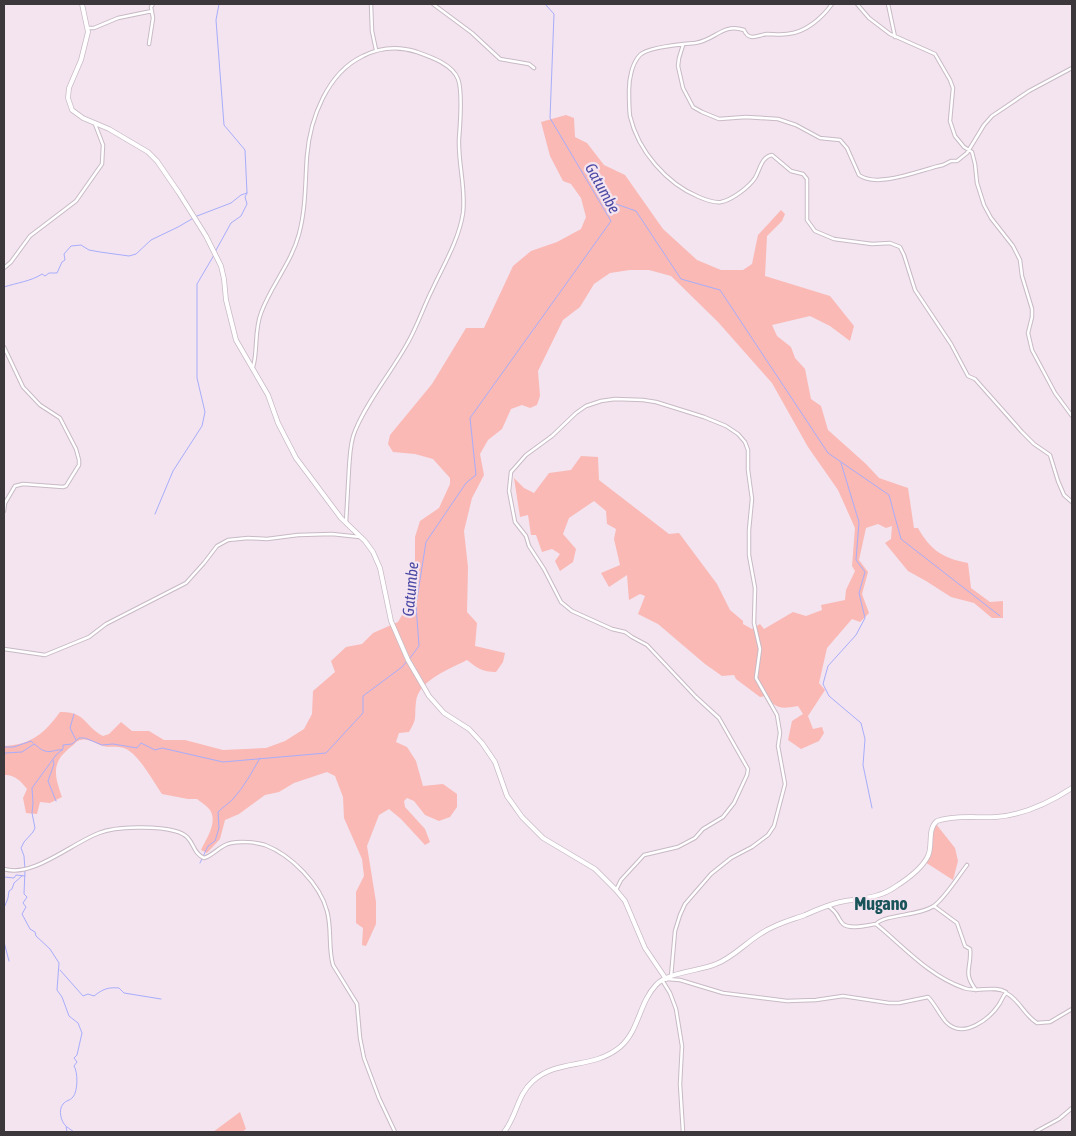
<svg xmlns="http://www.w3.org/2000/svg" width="1076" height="1136" viewBox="0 0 1076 1136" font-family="'Asap Condensed',sans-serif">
<rect width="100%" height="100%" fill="#f3e4f0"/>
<!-- green -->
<path fill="#fab9b4" d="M566,115L574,118L575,137L587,143L604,165L625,175L663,229L697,260L721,270H743L752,264L758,235L781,210L785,214L782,221L767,236L765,276L830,296L854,326L850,341L830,326L810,316L772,325L777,336L791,347L795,358L805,369L811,399L821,406L828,430L866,464L879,478L908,488L914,528H918C931,551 943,558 968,563L971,588L990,602L1003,601V618H992L974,603L951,597L926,581L908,571L885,543L891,539L892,526L886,528L878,524L866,528L859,560L868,572L862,594L869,613L860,622L852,619L827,648L819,683L825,690L808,716L813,729L822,727L824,733L819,741L801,749L788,740L792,721L803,714L798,706C780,709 777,709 765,696L760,697L736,679L734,675L722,676L705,664L658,624L638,614L645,596L640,594L629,600L627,575L609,587L601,573L620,565L614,539L616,529L607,524L606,511L594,501L569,518L563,534L576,549L573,562L560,571L555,561L560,554L552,549L542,552L536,535H531L528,515L520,517L514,478L524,488L534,493L549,473L571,470L581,456L598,457L599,480L669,534L679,533L717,584L730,610L743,621V624L752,629L760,624L764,629L793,612L806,616L822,610L821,605L845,600L846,590L855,571L852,566L855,528L838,490L808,447L772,383L718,322L671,276L649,270H630L610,273L594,284L580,307L563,320L538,371L540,396L537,405L530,408L522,405L511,409L502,429L488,440L480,454L484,475L472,498L464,531L468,567L467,612L477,623L475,646L505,653L503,662L496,672C482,672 477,668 467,660C450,669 418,680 416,702C414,718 418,717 409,732L399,733L396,742L407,747L416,761L423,786L443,784L457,794V807L450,817L439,821L425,815L414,801L407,798L404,801L405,807L425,829L430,842L425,845L401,819L389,809L379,815L367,846L376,902V924L366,946L362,945L363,928L356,923V892L364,876L362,859L344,818L343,797L335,776L327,772L294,783L279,792L265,795L239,814L225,820L220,839L207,853L201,850C206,839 218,823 210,810C207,806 201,802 197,799H188L162,794C153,781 139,755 126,749C118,745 110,748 103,746C96,744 88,738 81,740C77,740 75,744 72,746C51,762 54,774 62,797L50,803L40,802L37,814L26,813L23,798L27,789C21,781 14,774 4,775V746C31,745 45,733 60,712C86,711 84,726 103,736L109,734L121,722L132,731H149L164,740H185L223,750L266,748L285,741L304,729L312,714L313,691L335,672L331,661L346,647L362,644L373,633L398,622L410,601L415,590V537L420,521L439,508L450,484V478L433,459L415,454L393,452L388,444L390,435L432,384L466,328H484L513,266L531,251L557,242L581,229L586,217L581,198L571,184L563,181L550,156L541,122Z
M936,824L955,848L958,861L953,880L925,862L930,853L933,828Z
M240,1112L246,1129L242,1132H213Z"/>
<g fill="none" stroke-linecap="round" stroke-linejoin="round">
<!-- stream -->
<path stroke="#a8adfb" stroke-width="1" d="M599,198L636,211L681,279L720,290L828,453L889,495L901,539L1000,616
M215,252L231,223L241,216L247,204L245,197L247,193L245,150L224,125L216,20L219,4
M4,287C16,283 32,281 42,274L45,276L49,273H57L62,262L65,260L64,254L71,246L81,245L89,250L100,252L129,256L136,254L151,240L178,227L197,216L231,203L241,195L247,193
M841,463L859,522L856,560L865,572L859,593L865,618L856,635L828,666L823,684L829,696L861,723L865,739L863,765L872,808
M155,514L173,471L202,426L205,412L197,378V284L214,255
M410,658L419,646L416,605L426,542L466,483L476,475L470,418L611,221L550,118L554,14L545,4
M74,714L70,728L76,740
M4,747H14L31,741L33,743
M4,758L5,753L22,752L34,744C38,746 40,750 45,751C51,753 56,749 62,750
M53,760L54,764L48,781L56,801
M200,863L208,846L215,841L219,828L218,812C223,807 228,804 233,799C244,787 252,772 260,758
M4,877L14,878L16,875L25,876
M4,908L8,898L9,891L12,889L14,883L22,876
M4,912V919
M4,933V934
M4,942L9,961
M60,970L83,996L88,994L94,996C103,989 108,987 119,988L124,993L161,999
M67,1127L74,1132
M67,1132L66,1126C61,1122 58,1110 63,1104C66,1100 70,1101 73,1097C78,1091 78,1072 74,1066L77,1062L74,1058L77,1055L82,1033L78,1023L69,1016L62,997L57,990L59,963L50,949L36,936L35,932L30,929L22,914L26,907L23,903L27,897L24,894L25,870L24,856L21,848L24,842L33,832L35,828L32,813L33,803L32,788L56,755L63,749V745L72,744L79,738H85L102,745L113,744L137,748L141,743L155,750L162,748L223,762L326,753L363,713V696L402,667L407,661"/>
<!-- minor casing -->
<g stroke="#c8bac5" stroke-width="4.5">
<path id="minor" d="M371,4L372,31L376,50
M433,4L472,33L500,59L529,64L534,68
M832,4C822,18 805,33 787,34C780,35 773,34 767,34C758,35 749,42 744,30C722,23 716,40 695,43C683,44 648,47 640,55C632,63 629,79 629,90C629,99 629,108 630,116C638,151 667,184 699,197C706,200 714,203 721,202C732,200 749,187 755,178C760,170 761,157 772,155L791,171L803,174L807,179V220L815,231L834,239L872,244L890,243L900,247L904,255L915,290L951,344L968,376L975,379L1022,432L1034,444L1050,455L1058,481L1064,495L1072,502
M857,4L869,18L890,34L935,54L950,80L953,88L950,121L955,136L964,147L972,152L975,164L977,183L984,205L991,218L1013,246L1020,260L1022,276L1032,309V317L1028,333L1032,350L1055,393L1072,416
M888,4L895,37
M88,28H94L118,18L152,11
M149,44L153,18L151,7L153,4
M683,45L679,58L678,66L683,88L693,107L702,112L719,119L746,117L778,119L796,125L820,138L840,140L847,148L859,175C878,189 922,169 943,165L951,161H957L967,153L984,125L992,116L1029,91L1072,68
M4,268L11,262L30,236L76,201L102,164L103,145L95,124
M4,347L23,387L40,405L60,418L76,449L79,460V465L66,486L63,487L23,484L15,486L5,503L4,511
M253,367C258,351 254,331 261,313C271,285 291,264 299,234C306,208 305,183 307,156C310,119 327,73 363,56C381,47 398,46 417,52C431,57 452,64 458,79C463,92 460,125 459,139C458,164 466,188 463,213C459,240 443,266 432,290C423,308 417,327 407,344C391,373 367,401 355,431C350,442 350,456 349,468C348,486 347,505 346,523
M4,649L45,655L89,637L106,624L186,583L204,563L217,546L228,540L248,538L267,539L298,535L332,534L360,537
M4,869C33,878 72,843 99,833C116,826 158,826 175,831C196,836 190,852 204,858C214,855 220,845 231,843C240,841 256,842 265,845C291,855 320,884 327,911C332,928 328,948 333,965L357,1004L360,1038L364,1058L379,1098L395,1132
M616,890L621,880L644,855L678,847L695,838L703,829L723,817L734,803L747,775L748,769L719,718L696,697L647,645L632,637L625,632L612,629L572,611L561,602L544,569L529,546L526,536L515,522L509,491L511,472L526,455L552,436L576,413L586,406L601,401L615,399L643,400L656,402L704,417L726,426L738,434L745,442L748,450V470L752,499L749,530V555L755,588L754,623L760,649L756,678L777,715L780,733L778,746L785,784L774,826L768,835L752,847L731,858L711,874L685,904L680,915L675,931L671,977
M828,906C839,913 837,918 843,924C850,930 868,925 876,924C904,947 929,976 964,988C977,993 994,985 1006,992
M934,906L957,923L965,946L970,949C972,968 962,972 976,990
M876,924C885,914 921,916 935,905C947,895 957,878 967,865
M667,979L680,980L723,993L787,1001L816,1000L843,996L889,1003H899L928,997C935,1004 939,1014 946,1022C963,1040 990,1019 1000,1003C1002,999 1003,996 1006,993C1019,999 1024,1015 1037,1023L1050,1022L1072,1009
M662,980L670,993L676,1009L682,1046L680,1084L683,1132
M1035,1132L1059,1119L1072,1108"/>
</g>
<!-- secondary casing -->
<g stroke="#c8bac5" stroke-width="5.5">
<path id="secondary" d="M82,4L88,32L81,60L69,88L68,98L72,110L83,118L109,129L148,152L157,161L179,193L206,236L221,266L224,279L226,300L236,340L268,395L278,423L296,458L341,518L365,541L373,552L380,568L391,621L408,660L429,696L444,713L469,729L482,743L495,762L507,796L522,817L543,838L595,869L616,890L625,901L645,948L666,979
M504,1132C517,1116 517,1095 533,1081C559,1058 592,1070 620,1047C639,1031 639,1003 656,985C668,972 700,971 716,964C737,956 751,936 773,927C783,922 794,919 805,915C816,910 828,905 840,902C859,898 878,899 895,887C906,880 922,869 928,856C933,846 927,829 937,821C955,815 977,818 996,817C1024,815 1049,803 1072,788"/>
</g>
<!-- minor -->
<use href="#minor" stroke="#fff" stroke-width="2.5"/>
<!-- secondary -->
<use href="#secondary" stroke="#fff" stroke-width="4"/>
</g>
<g text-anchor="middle" stroke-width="4.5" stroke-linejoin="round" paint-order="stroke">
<!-- water labels -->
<g font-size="16" font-style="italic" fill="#4c49a4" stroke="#f3e4f0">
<text transform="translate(603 188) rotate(61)" y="6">Gatumbe</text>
<text transform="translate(410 589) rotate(-85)" y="6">Gatumbe</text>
</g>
<!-- quarter labels -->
<g font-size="18" font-weight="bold" fill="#175358" stroke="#f3e4f0">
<text x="881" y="910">Mugano</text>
</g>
</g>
<!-- border -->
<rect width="1076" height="1136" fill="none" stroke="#3c373b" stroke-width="10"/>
</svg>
